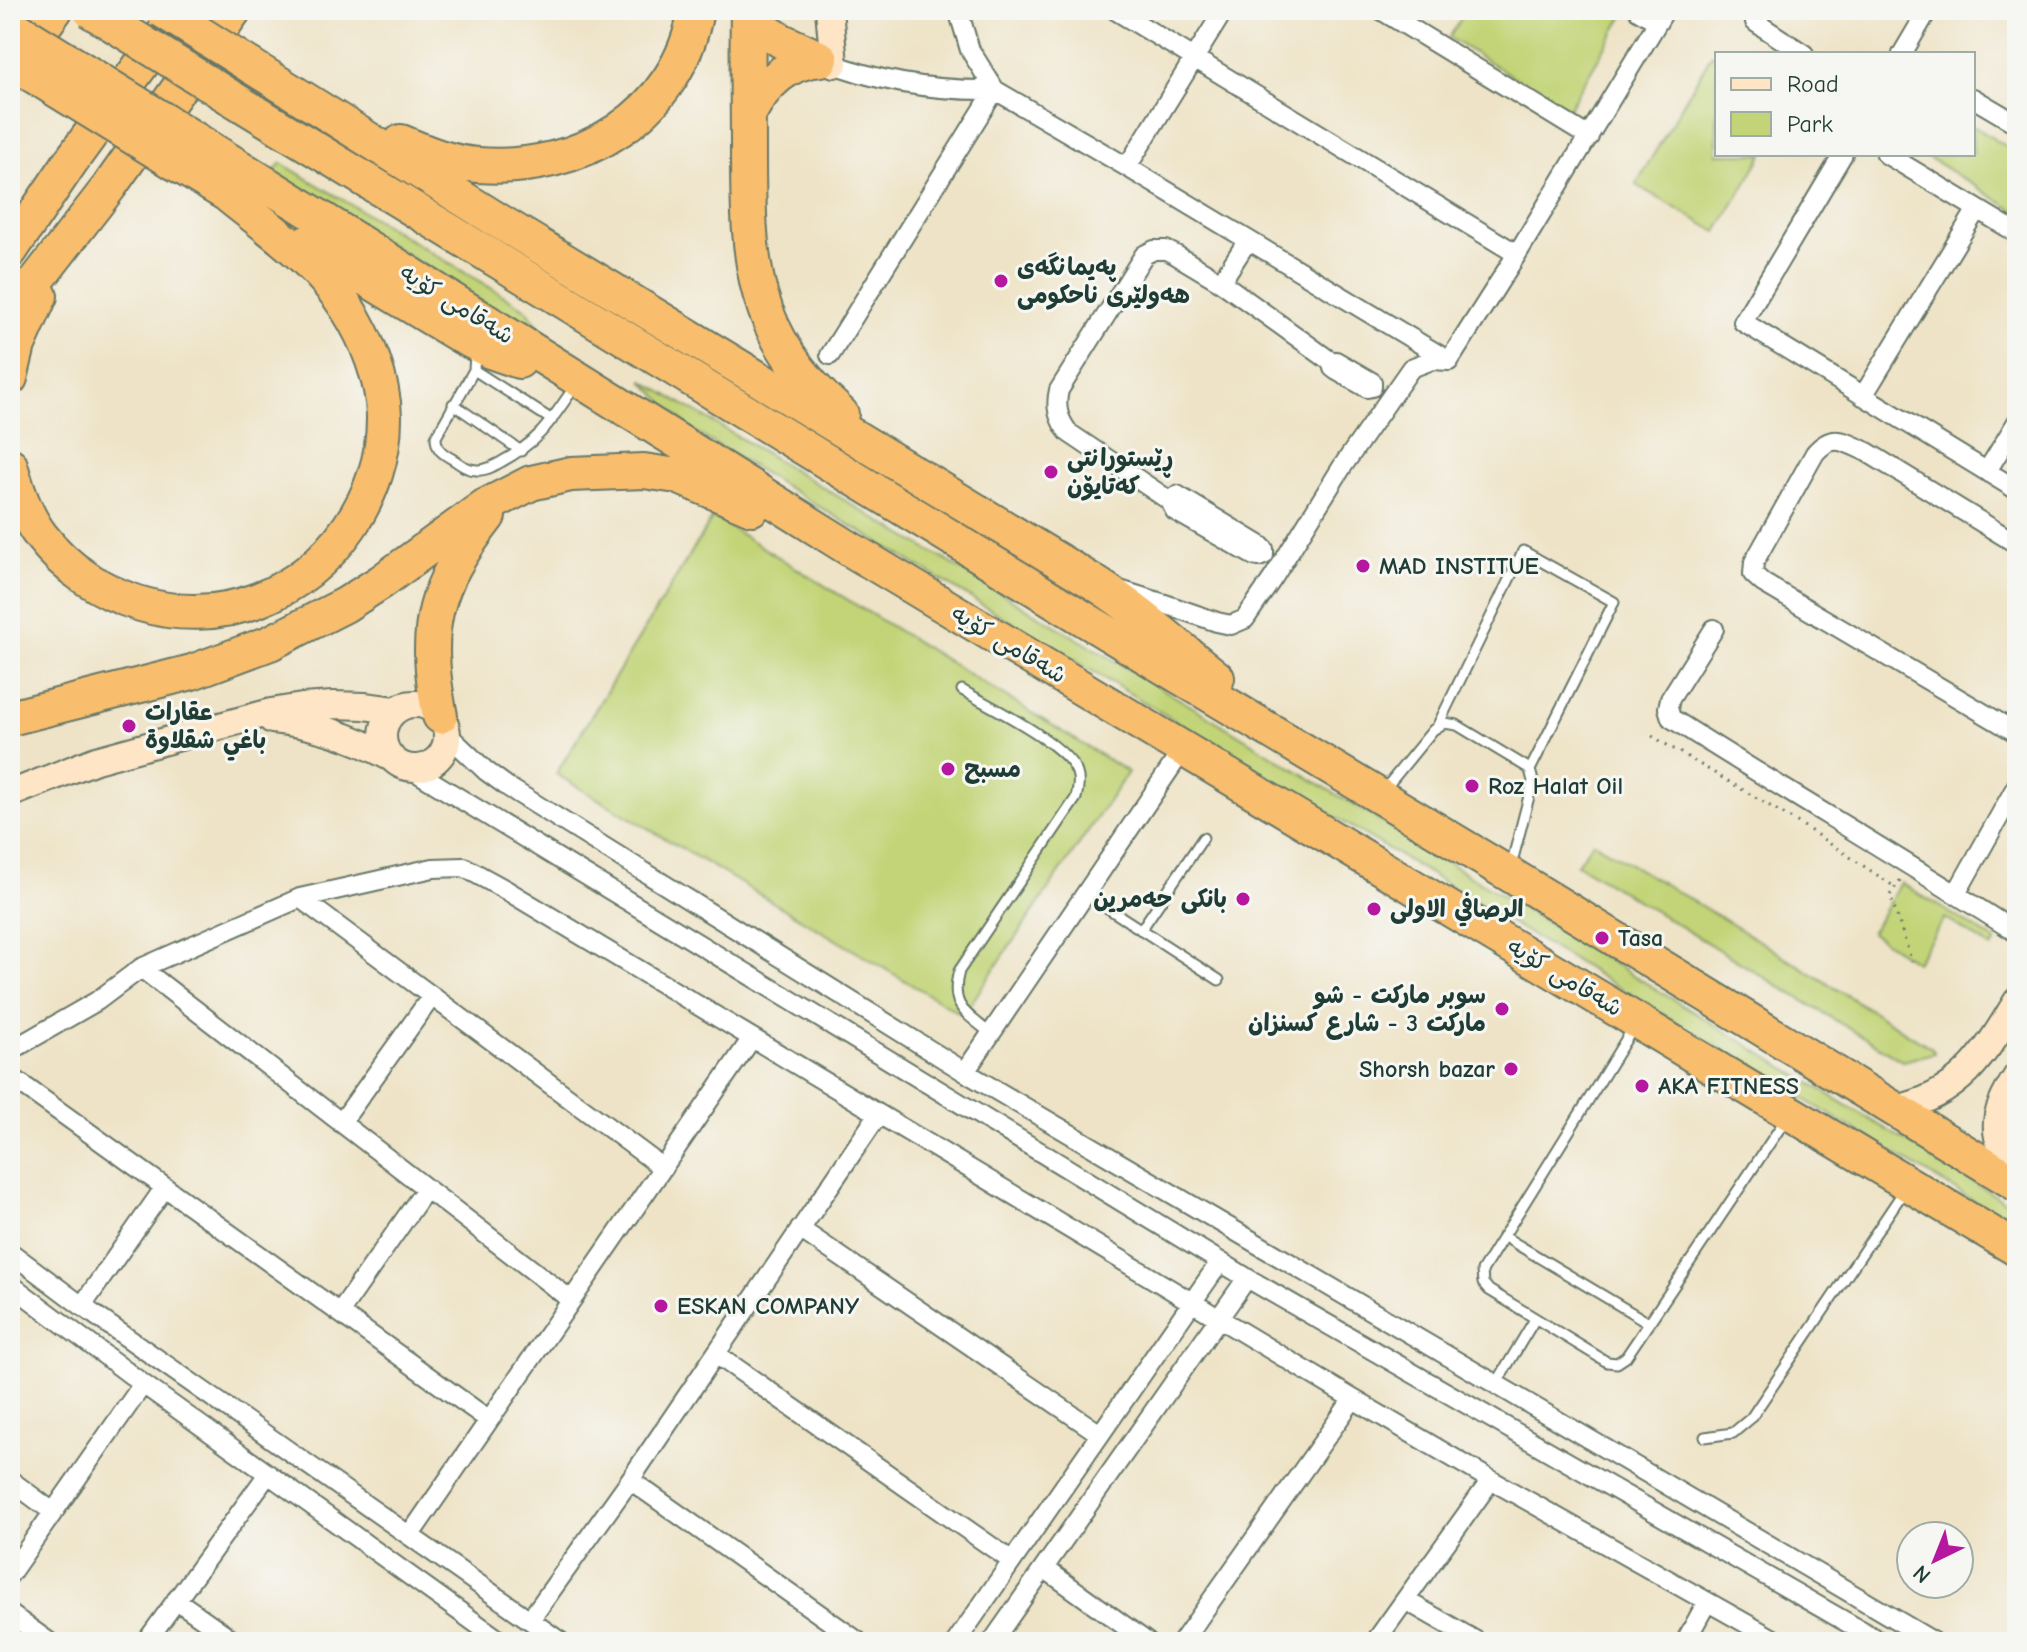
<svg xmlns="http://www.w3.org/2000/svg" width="2027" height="1652" viewBox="0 0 2027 1652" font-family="'Comic Neue','Playpen Sans Arabic',sans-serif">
<rect width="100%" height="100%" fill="#f6f6f2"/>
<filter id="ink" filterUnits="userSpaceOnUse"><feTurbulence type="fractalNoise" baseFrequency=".0125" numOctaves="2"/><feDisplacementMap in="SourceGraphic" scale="16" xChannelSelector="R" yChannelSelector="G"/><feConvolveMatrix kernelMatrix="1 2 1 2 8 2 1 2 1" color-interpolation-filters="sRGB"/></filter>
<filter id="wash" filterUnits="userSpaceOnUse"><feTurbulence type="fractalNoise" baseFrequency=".006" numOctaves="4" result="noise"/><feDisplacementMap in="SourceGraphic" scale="32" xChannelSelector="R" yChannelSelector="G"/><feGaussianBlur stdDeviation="1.8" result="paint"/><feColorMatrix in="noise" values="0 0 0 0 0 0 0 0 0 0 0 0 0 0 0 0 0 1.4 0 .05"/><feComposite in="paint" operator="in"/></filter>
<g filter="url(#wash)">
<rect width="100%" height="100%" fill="#eee3c6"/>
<!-- green -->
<path fill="#c2d477" stroke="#708856" stroke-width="2" d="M1466,10H1622L1626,12L1568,109L1449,38Z
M1712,54L1717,57V154H1763L1717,232L1636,185Z
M1973,126L2017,153V212L1923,154H1973Z
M281,163L526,309L553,346L273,173Z
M642,380L1201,712L2017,1209V1227L690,429Z
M713,517L1128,772L963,1015L556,774Z
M1593,842L1735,926L1933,1049L1934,1053L1903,1061L1577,864Z
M1901,883L1996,941L1992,948L1945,918L1916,962L1871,933Z"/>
</g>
<g filter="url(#ink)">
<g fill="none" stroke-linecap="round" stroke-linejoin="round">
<!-- lane casing -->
<g stroke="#677767" stroke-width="13">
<path id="lane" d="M475,354L474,370L436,437C436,450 443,454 454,460C461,465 468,470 477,470C486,471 493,466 501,462C541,440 550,422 575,386
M474,370L552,420
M453,404L521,451
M962,690C989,706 1068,744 1077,773C1080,781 1078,790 1076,798L959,971C949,1007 966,1013 991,1034
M1438,725L1523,551L1614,602L1530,770
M1384,790L1433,730L1444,723L1457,725L1525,766L1530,770L1533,781L1511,866
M1086,894L1219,980
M1141,930L1203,838
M1635,1025L1482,1271L1483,1283L1489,1290L1607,1362L1617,1363L1626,1357L1786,1119
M1503,1236L1649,1323
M1496,1384L1535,1319
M1705,1437L1733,1433L1751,1418L1906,1188"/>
</g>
<!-- street casing -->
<g stroke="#677767" stroke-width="22">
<path id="street" d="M958,10L970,50L995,90L1127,167L1449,361
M1115,10L1517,254
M1381,10L1589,137
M1638,10L1658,22
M1762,10L1755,22L1804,54
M1902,54L1928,10
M826,61C880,83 936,91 995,90
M1973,98L2017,124
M1843,154L1743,322L2017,490
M1886,154L2017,233
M1127,167L1224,10
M1221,282L1248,240
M830,355L995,90
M1336,361L1372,382V387L1367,388L1337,371L1333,368V363Z
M1449,361L1517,254L1665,10
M1863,396L1977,209
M1987,471L2017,422
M1177,495L1261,546L1264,549V555L1259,557L1254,556L1175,511L1170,501Z
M1170,501L1069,433C1058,419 1055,407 1059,390L1144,255L1154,250H1166L1176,255L1221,282L1333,363
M2017,544L1867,452C1845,442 1833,432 1815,453L1754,562L1753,574L1763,583L2017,733
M1123,591L1162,603L1217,622L1231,625L1245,619L1273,578L1342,467L1411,368L1432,360L1449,361
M1714,629L1670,699L1668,708L1671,718C1785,791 1903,859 2017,933
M447,734L486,771L508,787L965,1072L1934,1642
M408,767L1247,1278L1881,1642
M1956,894L2017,785
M300,898L663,1168
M141,968L571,1300
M10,1051L97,1001L141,968L300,898L433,868L464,867L506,890L1353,1399L1491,1480L1779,1642
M965,1072L1184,748
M10,1076L489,1420
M341,1123L432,996
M800,1229L1100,1434
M10,1252L82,1306L561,1642
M10,1284L143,1384L502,1642
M82,1306L165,1187
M340,1312L426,1189
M716,1354L1012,1561
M10,1480L53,1512
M630,1480L859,1642
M410,1535L752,1038
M1044,1568L1147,1642
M10,1574L143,1384
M176,1600L236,1642
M1405,1600L1478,1642
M10,1614L49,1642
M530,1620L630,1480L878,1115
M146,1642L268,1474
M956,1642L1220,1262
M992,1642L1247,1278
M1182,1642L1353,1399
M1375,1642L1491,1480
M1685,1642L1707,1602"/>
</g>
<!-- secondary casing -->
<g stroke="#677767" stroke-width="30">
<path id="secondary" d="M829,10L834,64
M383 736a32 32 0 1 1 64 0a32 32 0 1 1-64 0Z
M272,720C315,724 353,737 390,757
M10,794L96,760L271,712L302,707L333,705L364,706L395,710
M2017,1076C1990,1119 1990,1133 2017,1177
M1895,1109C1960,1096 1985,1054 2017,1001"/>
</g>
<!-- highway casing -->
<g stroke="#677767" stroke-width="38">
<path id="highway" d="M748,10C747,57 748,103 748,150C748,264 750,333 841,414
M748,20L782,41L821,59
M18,61L55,10
M251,66L502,223L1095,583C1139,611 1177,646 1217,678
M230,97L1109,634L1509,874L2017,1184
M748,115C763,86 787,61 821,59
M199,142L855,552L2017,1249
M401,142C426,153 451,163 478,165C580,173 678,116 696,10
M177,164L248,207
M307,243L461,336L490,351L519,361
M10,251L71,161L181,10
M10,315L109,187L234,10
M10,378L18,345L40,296
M10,465C17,490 25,515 41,536C91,601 181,630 258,600C332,572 385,495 384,416C383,379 367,339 347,308C318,262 271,230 229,196
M440,716C422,627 433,587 488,516
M10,718L192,672L270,643L345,605L381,582L484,507L531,483L571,474L644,471L677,476L752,508"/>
</g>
<!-- path -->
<path stroke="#677767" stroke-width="3" stroke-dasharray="2 6" stroke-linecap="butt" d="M1652,736L1802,825L1895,887
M1900,880L1890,895L1912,962"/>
<!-- lane -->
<use href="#lane" stroke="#fff" stroke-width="9"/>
<!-- street -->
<use href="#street" stroke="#fff" stroke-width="18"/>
<!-- secondary -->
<use href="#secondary" stroke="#fde5c5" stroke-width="26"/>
<!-- highway -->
<use href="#highway" stroke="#f9be6d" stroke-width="34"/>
<!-- highway-bridge casing -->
<g stroke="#677767" stroke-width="38" stroke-linecap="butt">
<path id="highway-bridge" d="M90,10L230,97
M162,10L251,66
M10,25L199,142
M10,61L177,164"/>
</g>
<!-- highway-bridge -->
<use href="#highway-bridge" stroke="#f9be6d" stroke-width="34"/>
</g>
</g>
<!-- markers -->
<g fill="#b5179e" stroke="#f6f6f2" stroke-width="3">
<circle cx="1001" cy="281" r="8"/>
<circle cx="1051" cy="472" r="8"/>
<circle cx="1363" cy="566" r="8"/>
<circle cx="129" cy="726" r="8"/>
<circle cx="948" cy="769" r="8"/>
<circle cx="1472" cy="786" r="8"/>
<circle cx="1243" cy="899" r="8"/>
<circle cx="1374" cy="909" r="8"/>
<circle cx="1602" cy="938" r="8"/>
<circle cx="1502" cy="1009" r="8"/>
<circle cx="1511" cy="1069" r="8"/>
<circle cx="1642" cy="1086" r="8"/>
<circle cx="661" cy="1306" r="8"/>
</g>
<g text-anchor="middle" stroke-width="6" stroke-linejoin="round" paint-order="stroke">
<!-- poi labels -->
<g font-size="24" font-weight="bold" fill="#1f3d34" stroke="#f6f6f2" text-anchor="start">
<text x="1017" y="275">پەیمانگەی<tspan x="1017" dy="28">هەولێری ناحکومی</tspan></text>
<text x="1067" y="466">ڕێستورانتی<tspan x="1067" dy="28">کەتایۆن</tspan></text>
<text x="1379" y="574">MAD INSTITUE</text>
<text x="145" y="720">عقارات<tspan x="145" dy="28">باغي شقلاوة</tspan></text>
<text x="964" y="777">مسبح</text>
<text x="1488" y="794">Roz Halat Oil</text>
<text x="1227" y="907" text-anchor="end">بانكی حه‌مرین</text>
<text x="1390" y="917">الرصافي الاولى</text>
<text x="1618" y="946">Tasa</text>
<text x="1486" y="1003" text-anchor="end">سوبر ماركت - شو<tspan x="1486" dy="28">ماركت 3 - شارع كسنزان</tspan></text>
<text x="1495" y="1077" text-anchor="end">Shorsh bazar</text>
<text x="1658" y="1094">AKA FITNESS</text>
<text x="677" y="1314">ESKAN COMPANY</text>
</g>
<!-- street labels -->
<g font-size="24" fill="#1f3d34" stroke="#f6f6f2">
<text transform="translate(457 304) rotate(32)" y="8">شەقامی کۆیە</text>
<text transform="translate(1009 644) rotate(31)" y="8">شەقامی کۆیە</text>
<text transform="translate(1565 977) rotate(31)" y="8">شەقامی کۆیە</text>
</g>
</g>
<!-- margin -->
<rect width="2027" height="1652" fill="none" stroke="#f6f6f2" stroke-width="40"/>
<!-- legend -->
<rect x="1715" y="52" width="260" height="104" fill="#f6f6f2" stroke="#a0aca6" stroke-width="2"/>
<rect x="1731" y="78" width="40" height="12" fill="#fde5c5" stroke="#a0aca6" stroke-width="2"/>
<text x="1787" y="92" font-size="24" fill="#1f3d34">Road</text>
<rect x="1731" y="112" width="40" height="24" fill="#c2d477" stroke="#a0aca6" stroke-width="2"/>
<text x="1787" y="132" font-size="24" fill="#1f3d34">Park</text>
<!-- north arrow -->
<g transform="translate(1935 1560) rotate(223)"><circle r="38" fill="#f6f6f2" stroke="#a0aca6" stroke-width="2"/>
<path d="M0-6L14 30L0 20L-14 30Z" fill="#b5179e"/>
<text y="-12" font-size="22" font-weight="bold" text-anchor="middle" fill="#1f3d34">N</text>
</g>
</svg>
